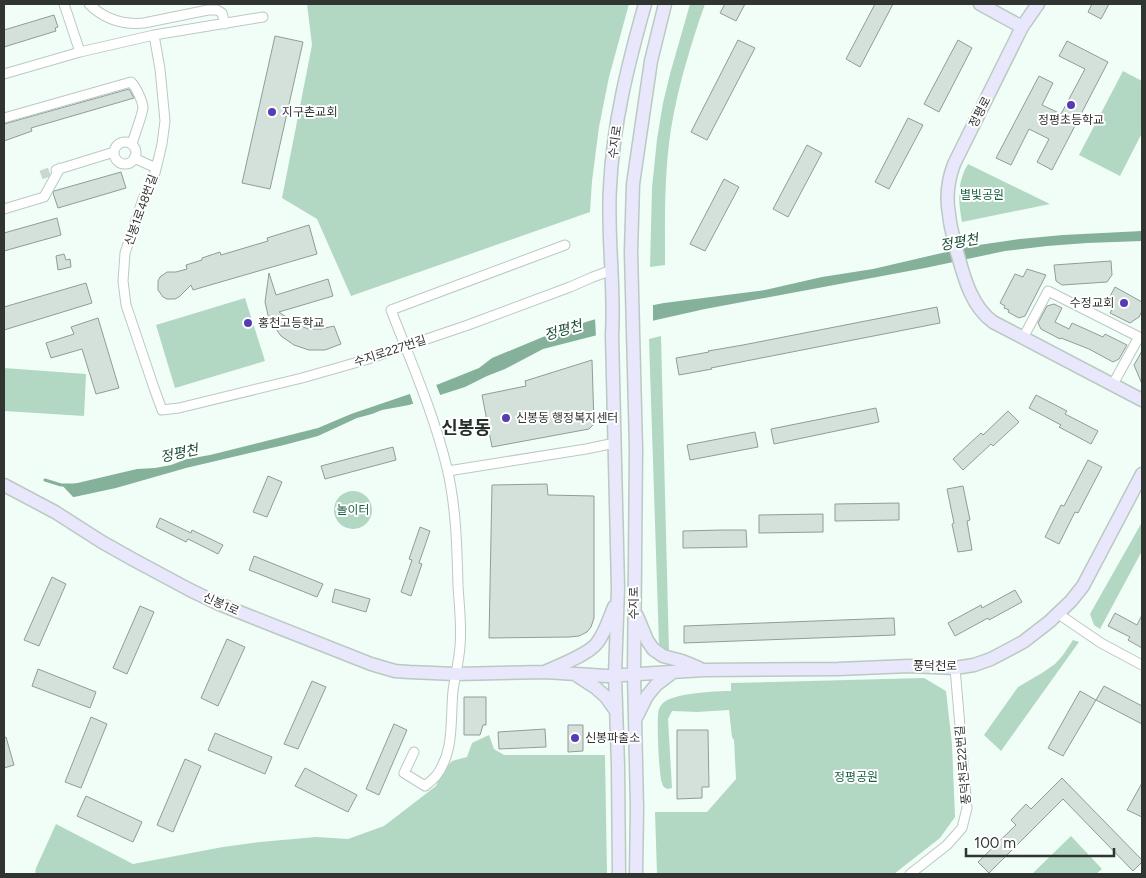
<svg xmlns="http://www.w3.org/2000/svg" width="1146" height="878" viewBox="0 0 1146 878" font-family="Figtree,'Noto Sans KR',sans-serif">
<rect width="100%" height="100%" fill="#f1fef7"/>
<!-- green -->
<path fill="#b2d8c3" d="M307,4H629L609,77L599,127L592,181L590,212L351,296L317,219L282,198L312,45Z
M690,4H705C691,44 678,86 671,129C664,174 665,220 665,265L650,267L652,188L657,139L663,103L670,74Z
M1123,71L1142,81V133L1120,176L1079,155Z
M968,164L1050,204L962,222C958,201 957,182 968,164Z
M245,298L265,361L175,388L156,325Z
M661,336L669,652L659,645L649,339Z
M4,368L86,374L84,416L4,411Z
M334 510a19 19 0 1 1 38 0a19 19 0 1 1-38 0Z
M1142,522V551L1100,629L1094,625L1090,614Z
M1073,640L1079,642L1001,751L984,735L1018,687L1042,673L1055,664L1063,655Z
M924,678L946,691L952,744L955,817L940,838L894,874H657L655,812H707L736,779L734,740L732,737L729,710L697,712L672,711L668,719L672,788L667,789C664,787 663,787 662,783C659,777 656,716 659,709C660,707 661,705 663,703C673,693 717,691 731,691V683Z
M489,735L494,749L504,755H605L607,874H35L36,868L56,824L133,864L223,847L260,842L316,837L348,839L384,826L436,786L443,771L452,761L467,757L472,743Z
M1071,836L1102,869L1096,874H1032Z"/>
<!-- water -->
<path fill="#85b099" d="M1142,231V241L1087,243L1047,246L1005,251L925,268L705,309L656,320L543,349L505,369L487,376L465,387L409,405L382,410L372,414L357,418L318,436L284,445L186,468L116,488L74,497H59L4,466L57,484L69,485L137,469L155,468L171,465L187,459L210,455L318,428L351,414L439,384L479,368L492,358L550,334L589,321L633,309L664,303L765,290L822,277L873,269L972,246L1020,239L1063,235Z"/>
<!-- pier -->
<path fill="#f1fef7" d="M653,302V323L596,338L595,317Z
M435,382L441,397L414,406L409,391Z
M4,464L59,482L75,499L53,497L4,478Z"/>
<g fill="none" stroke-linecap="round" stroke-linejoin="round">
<!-- stream -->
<path stroke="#85b099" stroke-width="3" d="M45,480L61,485H78"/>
</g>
<!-- building -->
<path fill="#d4e1da" stroke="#909c95" d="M725,4H745L736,21L720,13Z
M875,4H893L860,67L846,59Z
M1092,4H1109L1101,19L1088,12Z
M54,15L58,27L55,28L56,31L4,47V30Z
M275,36L303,42L270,189L242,183Z
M738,40L755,48L707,140L691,132Z
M958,40L972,48L939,112L924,104Z
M1067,41L1108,62L1052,170L1037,162L1049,139L1029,129L1011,165L996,158L1039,76L1053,83L1042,105L1061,114L1085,69L1059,56Z
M129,89L134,98L31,128L32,131L4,141V124Z
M908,118L923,125L889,189L875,182Z
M807,145L822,153L788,217L773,209Z
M121,172L126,188L58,208L53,193L54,191Z
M724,179L739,187L705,251L690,244Z
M57,218L61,235L4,251V233Z
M309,225L317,254L193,290L191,285L179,297L175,299H167L163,297L158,290V281L160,277L167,272H176L187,269L186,265L202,260V258L220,252L221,255L268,241L267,238Z
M64,254L66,260L70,259L71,267L58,270L56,256Z
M1111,261L1112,275L1107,282L1062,285L1056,281L1054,265Z
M1027,269L1046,275L1025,316L1019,318L1008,312L1009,310L1004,308L1005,306L1000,303L1015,274L1023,277Z
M269,273L276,295L328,279L333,296L279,312L293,322L308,329H321L334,326L341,344L325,350H309L294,345L281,336L271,322L268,315L265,302Z
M86,283L92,303L4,330V307Z
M1115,287L1142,302V311L1139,317L1130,323L1110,313L1115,304L1108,300Z
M1054,304L1062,308L1055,322L1069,329L1072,323L1103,337L1105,334L1127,345L1119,359L1113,362L1089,349L1061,338L1060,339L1041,329L1038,323L1047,306Z
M937,307L940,323L746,361L711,368L712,369L679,375L676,358L709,352L708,351L743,345Z
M98,318L119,388L96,394L82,349L51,358L46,343L74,334L71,327Z
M1142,351V384L1134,365Z
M592,360L594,424L589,429L492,447L482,395L526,386L525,381Z
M1036,395L1067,411L1065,414L1098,431L1091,444L1059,427L1061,425L1029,408Z
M876,408L879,422L774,444L771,429Z
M1008,411L1019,422L993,446L991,444L963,470L953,459L981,433L983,435Z
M755,432L758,447L690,460L687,445Z
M393,447L396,460L325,479L321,466Z
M1088,460L1102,467L1078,513L1075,512L1059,544L1045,537L1061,505L1064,506Z
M268,476L282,482L267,517L253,512Z
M547,484L548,495L594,496V618L591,627L587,632L579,636L570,637L489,638L492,485Z
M963,486L970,520L967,521L972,550L958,552L952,524L954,523L947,489Z
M899,503V520L835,521V504Z
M823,514V532L759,533V515Z
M160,518L191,533L192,530L223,545L218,554L188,539L186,542L156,527Z
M420,527L430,531L419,563L422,564L411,596L401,592L412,560L409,559Z
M722,530H746L747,547L683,548V531Z
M254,556L323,584L317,597L249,570Z
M52,577L66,584L39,646L24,640Z
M335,589L370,599L366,612L332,602Z
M1015,590L1022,602L989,620L988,618L955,636L948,623L981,605L982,608Z
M140,606L154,612L127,674L113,668Z
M1115,613L1137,625L1142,615V648L1128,640L1130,637L1108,626Z
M894,618L895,635L684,643V626Z
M227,639L245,647L218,706L201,698Z
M38,669L96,692L90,708L32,686Z
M312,681L326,687L298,749L284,744Z
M1104,686L1142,706V724L1096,700L1063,756L1048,748L1080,691L1096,700Z
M464,697H486V725H483L480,735H464Z
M91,717L107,724L81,788L65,782Z
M394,724L407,730L379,795L366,789Z
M568,725H583V751L568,752Z
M545,729L546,747L499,749L498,732Z
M677,730H708L709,787H702V798L677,799Z
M215,733L272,757L265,774L208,750Z
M6,737L14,765L4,768V738Z
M185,759L201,766L173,832L157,825Z
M305,768L357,795L348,812L295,786Z
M1062,778L1142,860V862L1133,871L1063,799L989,873L978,862L1016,825L1011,820L1026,804L1031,809Z
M1142,783V817L1127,810Z
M86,796L142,822L133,842L77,816Z"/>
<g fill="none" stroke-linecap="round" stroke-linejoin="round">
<!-- street-tunnel -->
<path stroke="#cad6d0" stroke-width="9" stroke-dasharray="9 4.5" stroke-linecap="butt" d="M41,175L55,170"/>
<!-- street casing -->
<g stroke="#bcc9c2" stroke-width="11">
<path id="street" d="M64,4L80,52
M89,4C104,19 123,25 144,23L208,10H217L222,13L225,24
M154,35L160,69L165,121L162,144L155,173L143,199L125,253L123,281L126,305L154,388L162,410L179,408L302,378L365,360L468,325L570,287L593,277L612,270
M4,74L80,52L154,35L263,17
M4,118L131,82C136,87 143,102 143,108C142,116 134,136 132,144
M114 153a11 11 0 1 1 22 0a11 11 0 1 1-22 0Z
M134,158L156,168
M56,170L114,152
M4,209L44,197L60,168
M1023,338L1048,291L1139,337L1113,384
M448,471L586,449L615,443
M1057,613L1101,643L1142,665
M414,752L404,773L425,786C429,783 433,779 436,776C455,751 450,720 453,691C455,676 459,661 460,646C462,626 459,605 458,585C457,547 456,506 447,468C434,414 411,362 391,310L565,245
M910,874L947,845L962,828L967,808L955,668"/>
</g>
<!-- secondary casing -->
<g stroke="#bcc9c2" stroke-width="15">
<path id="secondary" d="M980,4L1022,27
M1038,4L1022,27L954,164C948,180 946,198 949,214C950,227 954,239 957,252C964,277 971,306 993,322L1142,400
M4,485L55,512L102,542L134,560L190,590L219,604L371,664L395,671L409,672L456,674L545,672L607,676L704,670L838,669L909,666L955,668L974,665L991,659L1023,642L1049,622L1071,601L1083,586L1142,474
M637,616L647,640L653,649L663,656L682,661L699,668
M545,672C559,665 588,655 597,643C605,633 609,619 614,607
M576,675L596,688L606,697L616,711
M636,718L647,696L656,685L673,672
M619,874L618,766L615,675L618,588L612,335C615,286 607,236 610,187C613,124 628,64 645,4
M636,874L637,807L634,674L636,449L631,252L633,184L651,61L665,4"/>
</g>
<!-- street -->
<use href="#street" stroke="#fff" stroke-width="9"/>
<!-- secondary -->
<use href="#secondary" stroke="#e8e7fc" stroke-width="12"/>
</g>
<!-- markers -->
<g fill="#563cb3" stroke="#fff" stroke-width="2">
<circle cx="1071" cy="105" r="5"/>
<circle cx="272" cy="112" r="5"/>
<circle cx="1124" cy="303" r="5"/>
<circle cx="248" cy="323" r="5"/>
<circle cx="506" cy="418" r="5"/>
<circle cx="575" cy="738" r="5"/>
</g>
<g text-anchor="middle" stroke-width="4" stroke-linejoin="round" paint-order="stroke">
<!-- poi labels -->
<g font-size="12" fill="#303532" stroke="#fff" text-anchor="start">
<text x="282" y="116">지구촌교회</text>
<text x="1071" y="124" text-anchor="middle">정평초등학교</text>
<text x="1114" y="307" text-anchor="end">수정교회</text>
<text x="258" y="327">홍천고등학교</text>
<text x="516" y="422">신봉동 행정복지센터</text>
<text x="585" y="742">신봉파출소</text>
</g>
<!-- street labels -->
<g font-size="12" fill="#303532" stroke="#fff">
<text transform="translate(980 112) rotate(-63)" y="4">정평로</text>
<text transform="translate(615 142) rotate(-82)" y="4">수지로</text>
<text transform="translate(141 210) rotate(-70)" y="4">신봉1로48번길</text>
<text transform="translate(390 351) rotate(-18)" y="4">수지로227번길</text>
<text transform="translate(634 603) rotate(-90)" y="4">수지로</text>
<text transform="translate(221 604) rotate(24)" y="4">신봉1로</text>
<text x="935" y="670">풍덕천로</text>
<text transform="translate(963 765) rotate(-95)" y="4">풍덕천로22번길</text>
</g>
<!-- park labels -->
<g font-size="12" fill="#1a6244" stroke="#fff">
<text x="982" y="199">별빛공원</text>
<text x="353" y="514">놀이터</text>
<text x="856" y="781">정평공원</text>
</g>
<!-- water labels -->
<g font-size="14" font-style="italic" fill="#164c34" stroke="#fff">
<text transform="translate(959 242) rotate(-10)" y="5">정평천</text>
<text transform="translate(563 330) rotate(-16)" y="5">정평천</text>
<text transform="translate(179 453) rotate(-12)" y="5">정평천</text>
</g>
<!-- district labels -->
<g font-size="18" font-weight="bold" fill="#26302b" stroke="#fff">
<text x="466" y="434">신봉동</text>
</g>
</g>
<!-- border -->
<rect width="1146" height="878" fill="none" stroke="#303532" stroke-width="10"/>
<!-- scale -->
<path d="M966 848v8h148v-8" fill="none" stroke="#303532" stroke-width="2.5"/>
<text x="974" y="848" font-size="15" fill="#303532" stroke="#ffffff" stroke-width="4" paint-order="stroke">100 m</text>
</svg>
